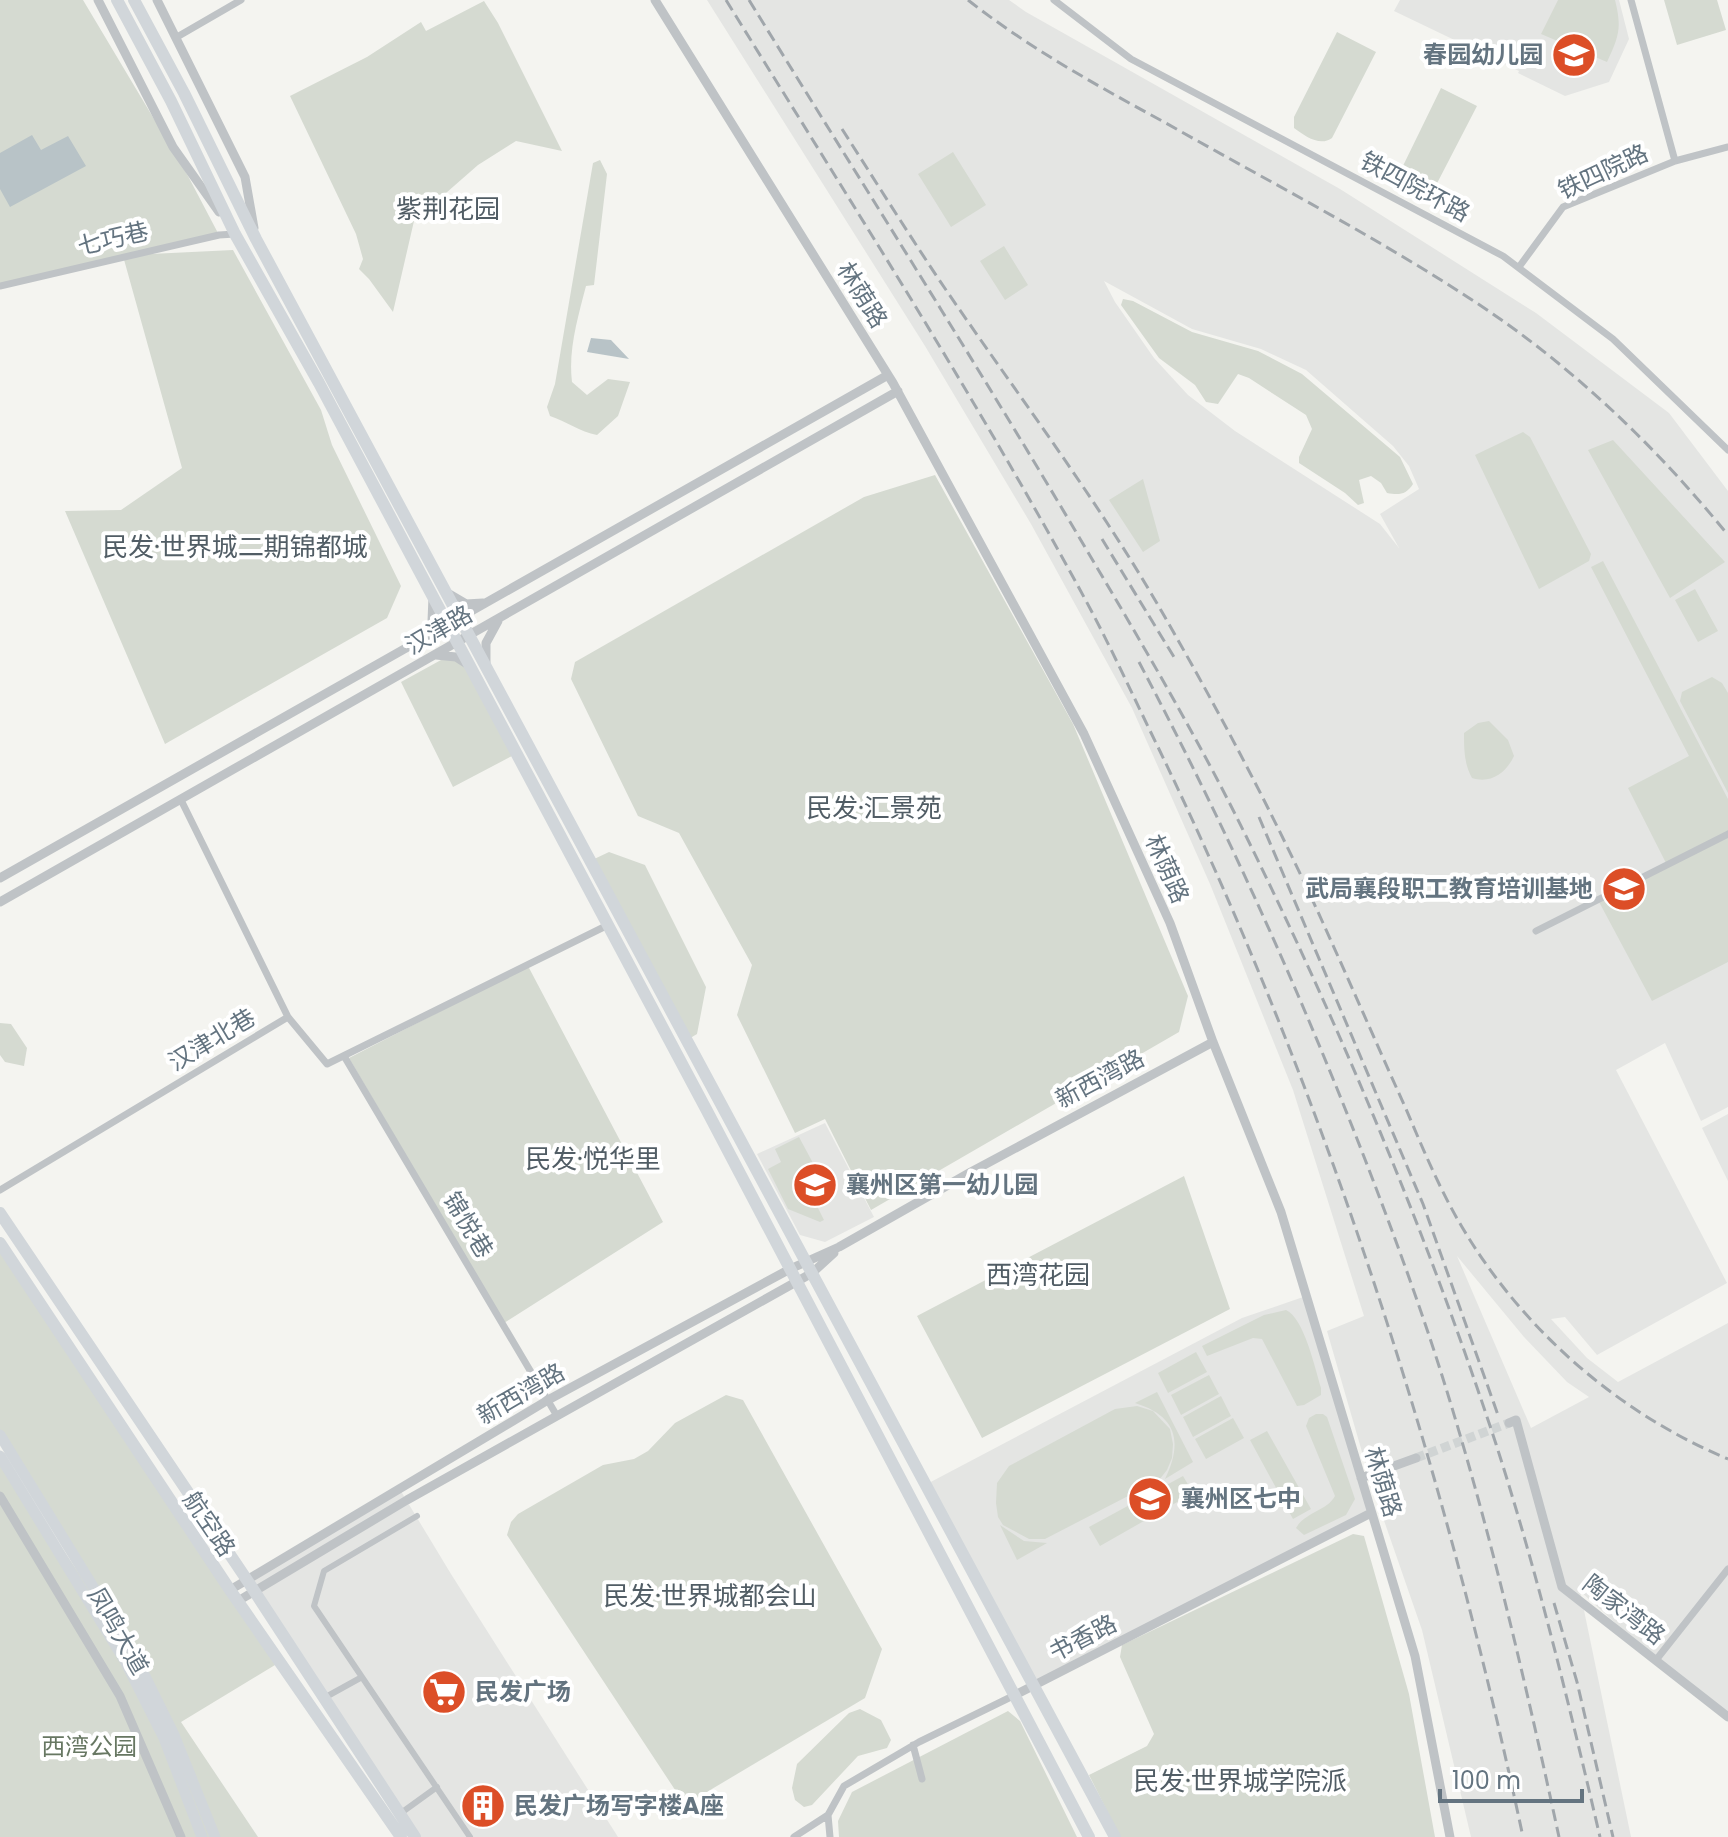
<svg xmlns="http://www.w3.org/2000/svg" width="1728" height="1837" viewBox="0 0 1728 1837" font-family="Poppins,'Noto Sans SC',sans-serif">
<rect width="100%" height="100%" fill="#f4f4f0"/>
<!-- built -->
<path fill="#e4e5e3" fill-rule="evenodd" d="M707,0H1009L1026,12L1340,189L1536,313L1669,413L1728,491V1107L1701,1121L1665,1043L1616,1070L1727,1283L1597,1355L1565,1317L1551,1319L1587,1358L1618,1382L1728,1323V1717L1656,1660L1580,1591L1631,1837H1471L1422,1630L1371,1483L1327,1331L1364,1316L1293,1090L1210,884L1132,708L1031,524L925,346ZM1104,281L1192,329L1261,349L1306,370L1393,446L1409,466L1419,489L1380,514L1399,548L1380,524L1235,431L1188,395L1154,358L1115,302ZM1457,1256L1524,1337L1567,1382L1589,1397L1531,1428Z
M1400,0H1619L1629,39L1609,82L1565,96L1518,73L1519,71L1394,11Z
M1728,1114V1181L1702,1128Z
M825,1123L874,1217L825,1242L800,1235L757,1154Z
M1306,1296L1371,1513L1034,1686L925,1485L1242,1318Z
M399,1488L451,1574L618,1837H415L247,1580Z"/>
<!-- green -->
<path fill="#d5dad1" d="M0,0H83L188,176L219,235L130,255L233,250L321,410L332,445L401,586L387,618L165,744L65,511L121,510L182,468L123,256L0,286Z
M1558,0H1615C1622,28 1619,36 1607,62L1541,34Z
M1664,0H1717L1726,30L1677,45Z
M484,1L498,23L562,151L516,141L478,165L414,221L393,312L369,279L359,269L363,259L356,234L290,96L367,57L421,22L426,31Z
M1337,32L1376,52L1332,138C1320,147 1305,136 1294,128V117Z
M1441,88L1477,106L1432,193L1402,180L1399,174Z
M953,152L986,205L951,227L918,174Z
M600,160L607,174L594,285L586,286C578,317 568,350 572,382L587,395L608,379L630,382L618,416L597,435C580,432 566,421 550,416L547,407L555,384L593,163Z
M1004,246L1028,285L1005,300L980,261Z
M1123,299L1133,301L1192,332L1258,351L1302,374L1400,457L1413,484C1406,495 1399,495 1387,493L1381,483L1371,476L1359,480L1364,503L1358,505L1345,493L1299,463V457L1312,429L1306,415L1249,378L1238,374L1218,404L1206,402L1195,385L1159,358L1121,305Z
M1523,432L1530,437L1591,554L1589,561L1539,589L1475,455Z
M1613,440L1725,562L1670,598L1588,450Z
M935,475L1073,724L1188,996L1179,1032L871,1210L825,1119L795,1133L737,1015L752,965L679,833L638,816L571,679L575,662L864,497Z
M1143,479L1160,541L1143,552L1109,500Z
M1603,561L1728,799V962L1652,1001L1598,900L1667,865L1628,788L1689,756L1591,567Z
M1695,589L1718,631L1698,642L1675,600Z
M441,660H454L467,668L512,756L453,787L401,682Z
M1712,677L1722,683L1728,693V793L1680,701L1682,692Z
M1489,721L1508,740L1514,756C1506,773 1491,784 1472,778C1464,764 1464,749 1464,733L1478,723Z
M609,852L645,865L706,987L697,1034L687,1040L590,861Z
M528,966L663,1222L504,1323L349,1058Z
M0,1023L11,1024L27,1048L24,1066L5,1062L0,1055Z
M799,1137L821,1178L807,1186L824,1220L820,1222L788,1209L768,1169L781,1162L775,1149Z
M1184,1176L1230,1309L982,1438L917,1316Z
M0,1240L280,1662L181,1722L258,1837H0V1458L120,1633L0,1435Z
M1286,1310C1304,1318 1315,1368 1321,1388V1395L1304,1405L1297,1406L1262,1339L1253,1338L1207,1356L1202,1346L1264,1315Z
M1196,1352L1207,1372L1168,1393L1158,1373Z
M1209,1375L1219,1394L1181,1415L1171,1395Z
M1157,1392L1193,1462L1165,1479C1183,1442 1177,1416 1135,1403Z
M726,1395L743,1400L882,1649L865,1698L685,1805L507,1535L511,1522L518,1514L603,1465L634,1459L648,1451L675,1423Z
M1221,1396L1231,1416L1193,1437L1183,1417Z
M1137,1406L1153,1411L1170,1429L1173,1444L1172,1458L1167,1470L1159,1480L1045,1539H1029L1003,1525L998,1517L996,1503L997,1483L1009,1466L1115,1409Z
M1316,1414H1323L1327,1417L1355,1499L1346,1515L1304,1535L1296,1528C1305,1512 1327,1511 1335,1496L1306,1426L1309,1418Z
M1233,1418L1244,1438L1206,1459L1195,1439Z
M1267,1431L1311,1509L1293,1519L1250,1440Z
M1183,1476L1193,1493L1100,1546L1089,1527Z
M1000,1525L1024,1541L1047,1543L1017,1560Z
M1353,1534L1364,1536L1409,1694L1435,1837H1120L1089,1775L1147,1746L1154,1734L1120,1657L1122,1645Z
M860,1709L881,1720L891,1740L887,1748L858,1756L812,1805L804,1807L795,1800L792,1788L797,1764L849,1713Z
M1008,1711L1020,1721L1077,1837H839L838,1821L852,1792Z"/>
<!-- water -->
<path fill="#b8c3c7" d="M32,135L41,150L68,136L86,166L10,207L0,189V153Z
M591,338L611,340L629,359L587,352Z"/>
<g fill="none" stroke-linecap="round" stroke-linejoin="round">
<!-- tertiary-tunnel -->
<path stroke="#d0d4d4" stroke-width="9" stroke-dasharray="9 4.5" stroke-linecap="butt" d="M1416,1458L1509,1423"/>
<!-- pedestrian -->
<path stroke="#bfc3c6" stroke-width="6" d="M417,1516L324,1571L314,1606L470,1837
M324,1698L362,1677
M401,1813L437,1787"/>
<!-- minor -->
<path stroke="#bfc3c6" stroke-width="7" d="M1054,0L1131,59L1503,256L1613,339L1728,450
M1631,0L1675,161
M177,37L241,0
M1519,267L1563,207L1675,161L1728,147
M0,286L219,235L235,234
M181,800L288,1017
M1536,931L1728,834
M344,1056L557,1416
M0,1190L288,1017L327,1064L608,925
M1656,1660L1728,1569
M913,1745L922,1779
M794,1837L828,1815
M830,1837L828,1815L844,1786L919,1742L1015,1695"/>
<!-- tertiary -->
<path stroke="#bfc3c6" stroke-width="9" d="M98,0L173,147L219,212
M157,0L245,177L254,228
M655,0L893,383L1084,734L1170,923L1213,1042L1281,1212L1415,1656L1450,1837
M449,594L466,604L483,603
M423,639L432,621L433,597
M436,655L456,657L470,666
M486,663V643L498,621
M0,878L888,375
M0,902L898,391
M1509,1423L1516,1420L1562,1587L1728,1717
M1361,1478L1416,1458
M0,1496L120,1696L181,1837
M230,1590L548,1400L790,1269L839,1247L971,1172L1213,1042
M238,1601L407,1500L812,1273L834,1253
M1015,1695L1371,1513"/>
<!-- secondary -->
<path stroke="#d1d6da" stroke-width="11" d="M0,1435L133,1652L174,1735L215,1837
M0,1456L125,1661L164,1738L202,1837"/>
<!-- primary -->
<path stroke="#d1d6da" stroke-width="12" d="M117,0L171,101L235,234L319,383L706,1109L1089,1837
M134,0L184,93L256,239L1115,1837
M0,1213L247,1580L415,1837
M0,1243L230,1590L401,1837"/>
<!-- rail -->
<path stroke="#a0a6ab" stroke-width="3" stroke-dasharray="12 6" stroke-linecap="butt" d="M726,0C848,198 974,394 1085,599C1111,647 1133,696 1157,745C1325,1092 1443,1460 1523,1837
M749,0C858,177 970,353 1076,532C1135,632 1195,732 1246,836C1342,1031 1427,1234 1495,1441C1537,1571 1569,1704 1600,1837
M968,0C1029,48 1096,85 1164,122C1266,180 1371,234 1469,298C1568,362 1654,444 1728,535
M842,129C876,182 909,235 944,287C1017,394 1097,499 1162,612C1220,713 1275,817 1323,923C1351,985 1378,1047 1406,1109C1423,1149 1440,1190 1462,1227C1523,1330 1618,1413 1728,1459
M1102,539L1177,662
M1139,662C1230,835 1310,1013 1379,1196C1404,1262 1428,1329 1449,1398C1493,1542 1527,1689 1559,1837
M1259,817L1423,1204L1498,1415
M1554,1603L1577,1682L1613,1837"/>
</g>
<!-- icons -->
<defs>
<g id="school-disc" transform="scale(2.3)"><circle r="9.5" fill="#dc4e27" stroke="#fff"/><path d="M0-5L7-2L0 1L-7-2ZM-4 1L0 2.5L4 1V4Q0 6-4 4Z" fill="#fff"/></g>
<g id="university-disc" transform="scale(2.3)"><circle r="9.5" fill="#dc4e27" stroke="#fff"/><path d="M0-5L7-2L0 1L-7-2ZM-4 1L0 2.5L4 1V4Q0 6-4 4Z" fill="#fff"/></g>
<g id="supermarket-disc" transform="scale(2.3)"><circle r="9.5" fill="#dc4e27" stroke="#fff"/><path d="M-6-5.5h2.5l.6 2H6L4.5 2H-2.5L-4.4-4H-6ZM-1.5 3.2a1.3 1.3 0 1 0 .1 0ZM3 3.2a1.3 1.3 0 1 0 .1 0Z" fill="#fff"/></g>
<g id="building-disc" transform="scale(2.3)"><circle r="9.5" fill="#dc4e27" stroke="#fff"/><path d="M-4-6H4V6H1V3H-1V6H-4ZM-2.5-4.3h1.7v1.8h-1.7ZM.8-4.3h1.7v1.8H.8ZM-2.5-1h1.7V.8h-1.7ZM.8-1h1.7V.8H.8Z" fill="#fff"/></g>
</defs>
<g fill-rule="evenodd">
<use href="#school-disc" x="1574" y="55"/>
<use href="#university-disc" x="1624" y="889"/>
<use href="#school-disc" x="815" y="1185"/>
<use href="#school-disc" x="1150" y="1499"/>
<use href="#supermarket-disc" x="444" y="1692"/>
<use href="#building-disc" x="483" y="1806"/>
</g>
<g text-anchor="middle" stroke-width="8" stroke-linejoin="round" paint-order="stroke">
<!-- poi labels -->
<g font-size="24" font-weight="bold" fill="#647480" stroke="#fff" text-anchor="start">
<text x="1543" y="63" text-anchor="end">春园幼儿园</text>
<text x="1593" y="897" text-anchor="end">武局襄段职工教育培训基地</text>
<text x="846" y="1193">襄州区第一幼儿园</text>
<text x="1181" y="1507">襄州区七中</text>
<text x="475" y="1700">民发广场</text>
<text x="514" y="1814">民发广场写字楼A座</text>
</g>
<!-- street labels -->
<g font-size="24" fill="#647480" stroke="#fff">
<text transform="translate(1603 172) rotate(-25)" y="8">铁四院路</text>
<text transform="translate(1415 187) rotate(28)" y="8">铁四院环路</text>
<text transform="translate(113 239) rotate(-13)" y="8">七巧巷</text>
<text transform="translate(862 295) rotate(58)" y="8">林荫路</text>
<text transform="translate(439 630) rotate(-30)" y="8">汉津路</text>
<text transform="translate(1167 869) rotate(66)" y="8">林荫路</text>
<text transform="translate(212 1040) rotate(-31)" y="8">汉津北巷</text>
<text transform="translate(1100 1079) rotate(-28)" y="8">新西湾路</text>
<text transform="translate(468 1225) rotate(59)" y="8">锦悦巷</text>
<text transform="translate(521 1394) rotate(-30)" y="8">新西湾路</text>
<text transform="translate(1383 1482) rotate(73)" y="8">林荫路</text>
<text transform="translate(209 1524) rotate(56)" y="8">航空路</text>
<text transform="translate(1624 1610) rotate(38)" y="8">陶家湾路</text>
<text transform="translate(118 1631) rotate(60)" y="8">凤鸣大道</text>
<text transform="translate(1083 1638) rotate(-27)" y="8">书香路</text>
</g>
<!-- park labels -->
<g font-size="24" fill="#677762" stroke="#fff">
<text x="89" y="1755">西湾公园</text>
</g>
<!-- neighbourhood labels -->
<g font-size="26" fill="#515d65" stroke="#fff">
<text x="448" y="218">紫荆花园</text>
<text x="235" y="556">民发·世界城二期锦都城</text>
<text x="874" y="817">民发·汇景苑</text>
<text x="593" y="1168">民发·悦华里</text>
<text x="1038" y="1284">西湾花园</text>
<text x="710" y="1605">民发·世界城都会山</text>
<text x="1240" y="1790">民发·世界城学院派</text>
</g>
</g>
<!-- scale -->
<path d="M1440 1789v12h142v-12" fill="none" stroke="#647480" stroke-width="4"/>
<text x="1452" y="1789" font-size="24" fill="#647480" stroke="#ffffff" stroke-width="6" paint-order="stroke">100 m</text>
</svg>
